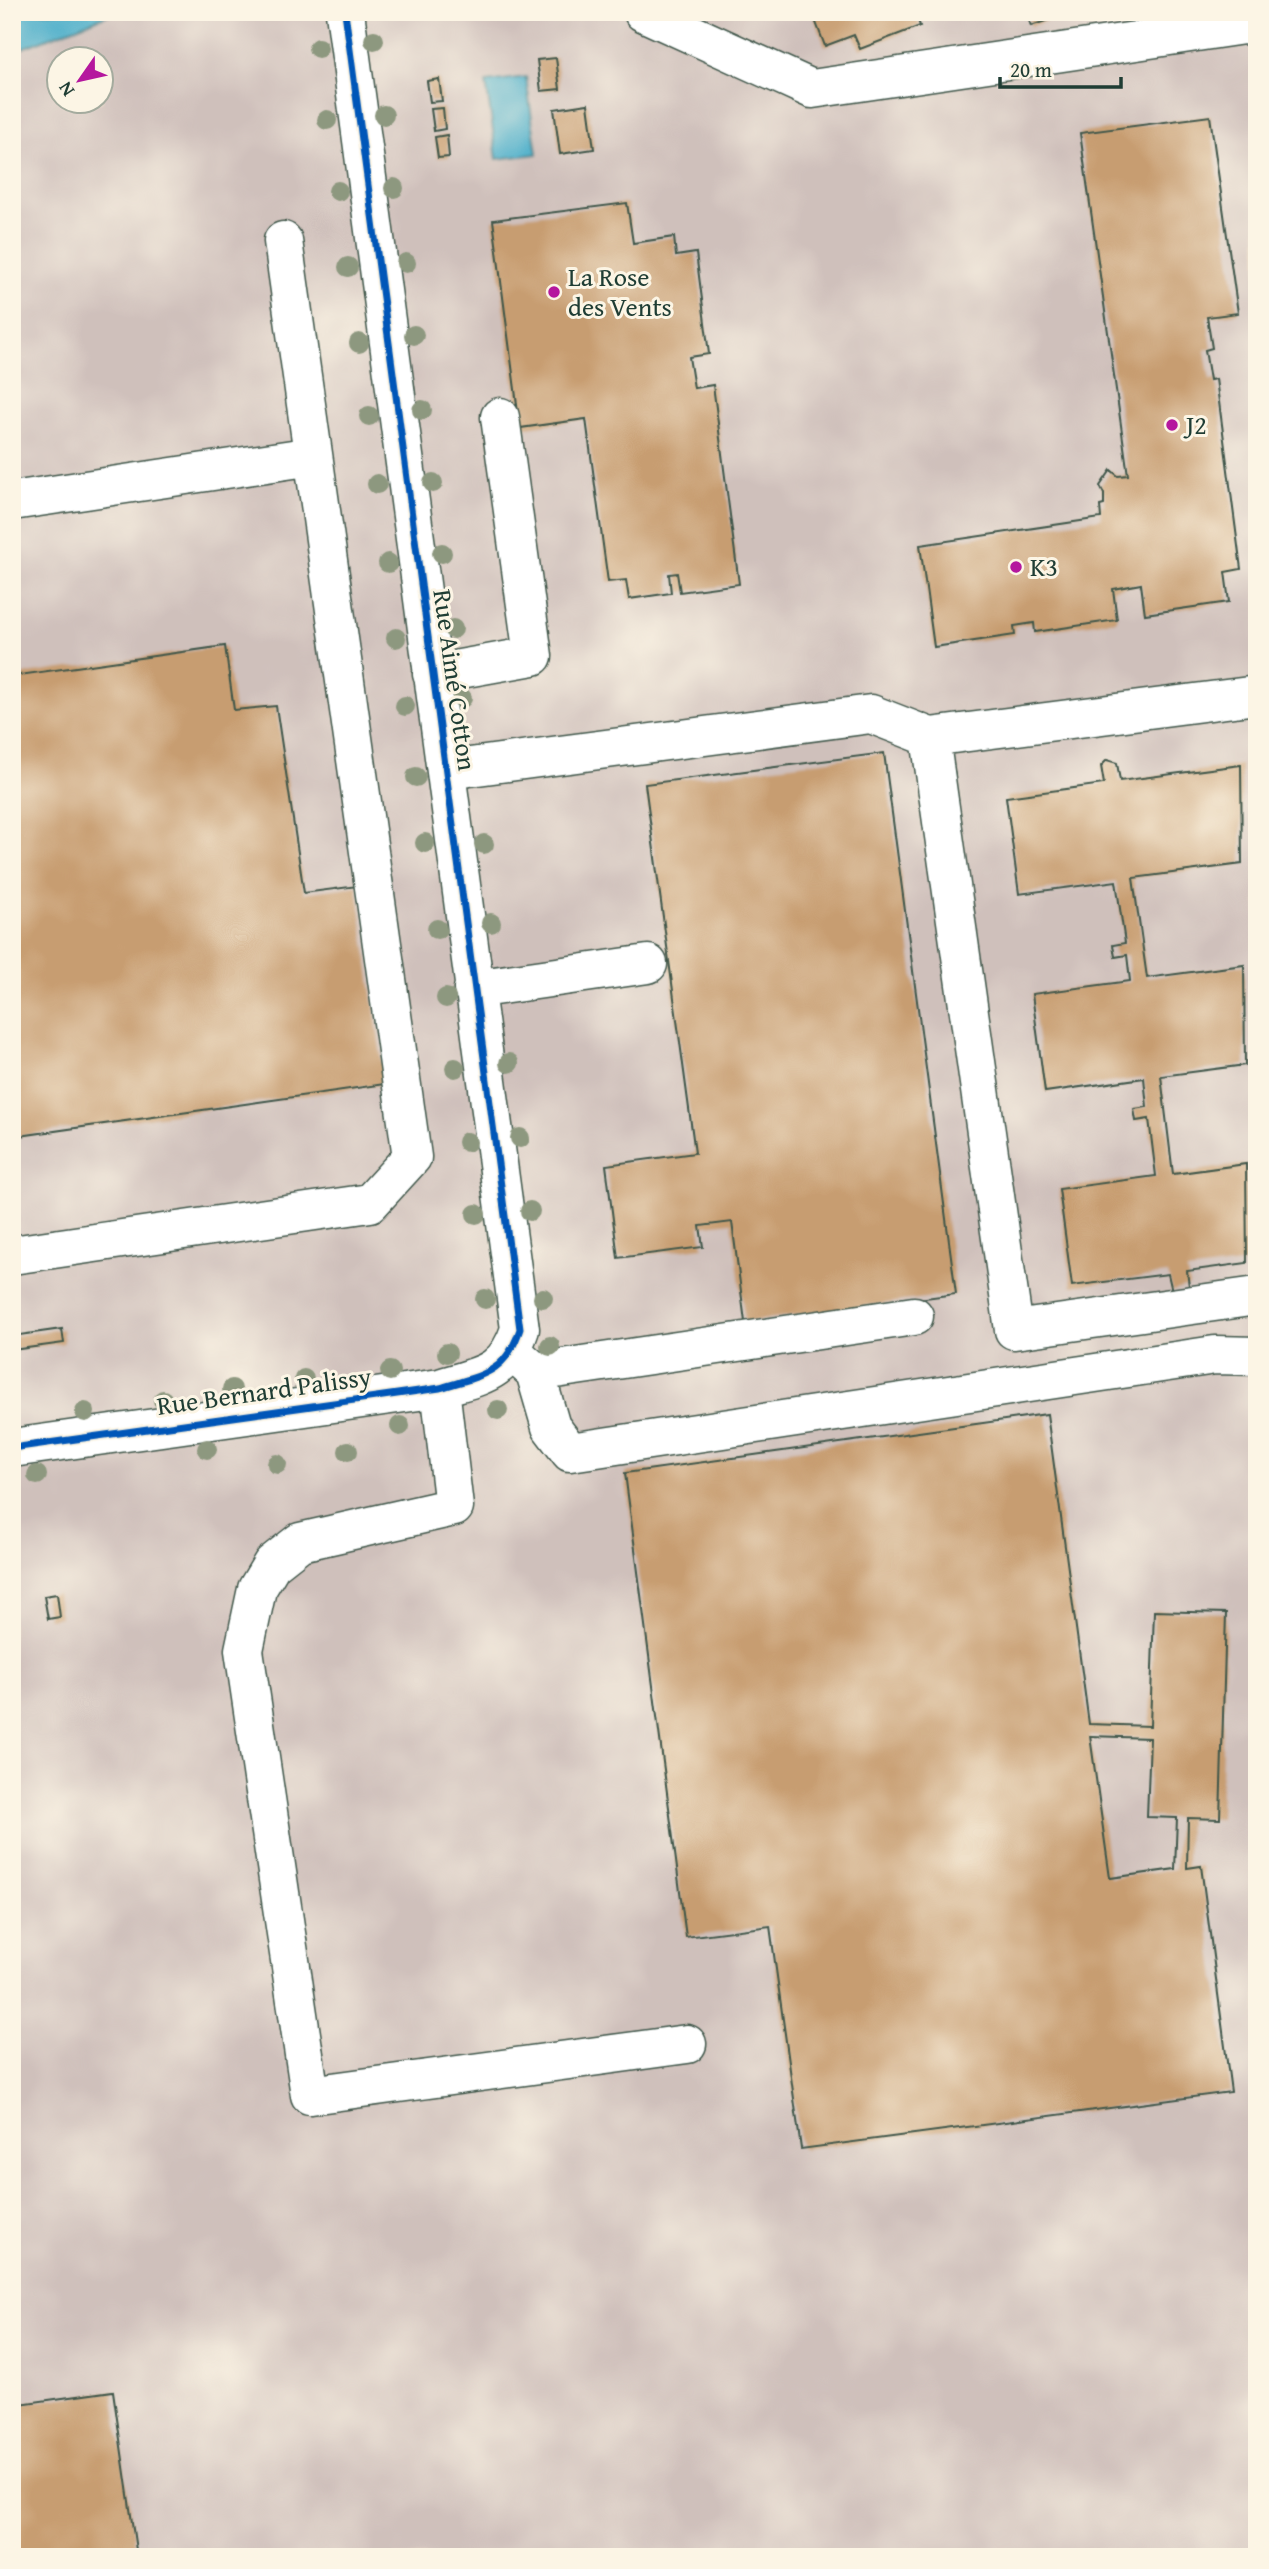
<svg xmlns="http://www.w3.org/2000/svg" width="1269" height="2569" viewBox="0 0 1269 2569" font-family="'Gentium Book Plus',serif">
<rect width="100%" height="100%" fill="#fcf5e5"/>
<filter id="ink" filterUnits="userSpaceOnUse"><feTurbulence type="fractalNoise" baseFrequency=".0143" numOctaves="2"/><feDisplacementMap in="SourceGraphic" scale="14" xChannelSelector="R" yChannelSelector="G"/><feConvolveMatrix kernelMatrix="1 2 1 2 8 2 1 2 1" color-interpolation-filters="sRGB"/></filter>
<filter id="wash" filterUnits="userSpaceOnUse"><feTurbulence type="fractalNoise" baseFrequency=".00686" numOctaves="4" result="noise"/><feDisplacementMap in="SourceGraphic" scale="28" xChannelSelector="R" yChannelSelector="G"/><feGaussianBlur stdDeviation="1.57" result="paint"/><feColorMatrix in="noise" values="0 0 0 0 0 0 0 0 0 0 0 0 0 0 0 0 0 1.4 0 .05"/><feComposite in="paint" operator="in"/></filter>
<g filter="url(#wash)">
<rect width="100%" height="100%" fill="#f5e3c8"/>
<!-- industrial -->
<path fill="#cfc0bb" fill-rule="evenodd" d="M12,12H1257V2557H12ZM60,60H102V102H60Z"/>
<!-- water -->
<path fill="#4baeca" stroke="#35767f" stroke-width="2" d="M12,12H115L12,52Z
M526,77L537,154L497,159L486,82Z"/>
<g id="blocks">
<!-- building -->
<path fill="#c79d71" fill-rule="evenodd" d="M812,12H915L920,26L860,49L854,35L825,46Z
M1026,12H1069V13L1031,26Z
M556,58L560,89L541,91L537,60Z
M439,79L442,101L430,102L427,81Z
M588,104L594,149L560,154L554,109Z
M443,108L445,129L434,131L431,109Z
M1210,116L1238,313L1207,317L1212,348L1205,350L1210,380L1216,379L1241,569L1225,572L1229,602L1145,614L1141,584L1113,589L1117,620L1035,632L1034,623L1014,626L1015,635L934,647L920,545L1101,518L1100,506L1104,505V494L1100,486L1111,470L1118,476L1128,475L1080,133Z
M447,135L449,157L438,158L435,137Z
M627,203L633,243L674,237L676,256L696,253L709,354L689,357L694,388L713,385L739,584L680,592L677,573L669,574L671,593L629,599L626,580L608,582L586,419L520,428L493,220Z
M225,646L234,710L276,706L304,893L357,886L385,1084L12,1137V676Z
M884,753L956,1294L745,1322L732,1222L700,1226L703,1247L618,1258L606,1165L695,1153L645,784Z
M1107,760L1117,763L1120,781L1241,765L1242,864L1133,878L1147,978L1244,965L1245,1065L1161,1076L1173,1174L1246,1164L1247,1263L1187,1271L1189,1286L1172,1291L1168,1274L1072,1286L1059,1189L1156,1176L1149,1119L1136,1121L1134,1109L1147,1107L1144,1078L1045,1092L1032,994L1130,981L1127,955L1115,957L1113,945L1125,943L1116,881L1019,894L1006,797L1104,784L1101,766Z
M62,1329L64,1343L12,1350V1336Z
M1047,1414L1089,1724L1150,1726L1154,1611L1226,1613L1220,1819L1188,1818L1187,1868L1201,1866L1231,2092L801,2149L770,1926L686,1937L625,1473ZM1090,1736L1150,1738L1147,1817L1177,1818L1175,1869L1110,1878Z
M57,1594L60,1617L48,1619L44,1596Z
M113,2391L137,2557H12V2405Z"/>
</g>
</g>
<g filter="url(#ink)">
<use href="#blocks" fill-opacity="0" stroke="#3f564a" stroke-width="2"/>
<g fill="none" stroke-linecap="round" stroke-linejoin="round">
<!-- minor casing -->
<g stroke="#3f564a" stroke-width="41">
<path id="minor" d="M643,12L812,89L1257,23
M12,501L313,456
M432,674L533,656L500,417
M930,737L1014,1330L1257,1296
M447,770L871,714L930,737L1257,695
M473,989L648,964
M12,1255L370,1203L412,1157L283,241
M517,1356L535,1372L914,1316
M535,1372L551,1427L570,1452L1215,1355L1257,1356
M440,1388L454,1507L300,1542L272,1564L257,1589L244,1650L310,2095L687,2044
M12,1448L440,1388C481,1375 505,1375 520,1329L345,12"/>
</g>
<!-- minor -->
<use href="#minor" stroke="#fff" stroke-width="38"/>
<!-- cycleway casing -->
<g stroke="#fcf5e5" stroke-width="11">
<path id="cycleway" d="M12,1448L440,1388C481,1375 505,1375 520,1329L345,12"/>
</g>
<!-- cycleway -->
<use href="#cycleway" stroke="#0057b8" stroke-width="7"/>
</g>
<!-- trees -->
<g fill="#8d987f">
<circle cx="374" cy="40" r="10"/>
<circle cx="318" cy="48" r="10"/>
<circle cx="384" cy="115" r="10"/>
<circle cx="327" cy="120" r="10"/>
<circle cx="394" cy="188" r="10"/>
<circle cx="338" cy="191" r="10"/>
<circle cx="406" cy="263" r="10"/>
<circle cx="348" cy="267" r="10"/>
<circle cx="414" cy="335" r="10"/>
<circle cx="359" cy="343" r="10"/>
<circle cx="422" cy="410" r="10"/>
<circle cx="369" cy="416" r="10"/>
<circle cx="433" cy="483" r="10"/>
<circle cx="377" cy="484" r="10"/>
<circle cx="442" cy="553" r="10"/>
<circle cx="388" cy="563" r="10"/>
<circle cx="453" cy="629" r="10"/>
<circle cx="396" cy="638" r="10"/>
<circle cx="462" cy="698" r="10"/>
<circle cx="405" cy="706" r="10"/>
<circle cx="416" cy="777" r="10"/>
<circle cx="425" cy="843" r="10"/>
<circle cx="484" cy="844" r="10"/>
<circle cx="491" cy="923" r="10"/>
<circle cx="437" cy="929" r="10"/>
<circle cx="446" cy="998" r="10"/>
<circle cx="509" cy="1063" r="10"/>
<circle cx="455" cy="1068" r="10"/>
<circle cx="520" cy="1138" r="10"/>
<circle cx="467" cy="1142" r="10"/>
<circle cx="530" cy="1211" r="10"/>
<circle cx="476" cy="1214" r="10"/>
<circle cx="543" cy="1298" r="10"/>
<circle cx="485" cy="1299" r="10"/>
<circle cx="550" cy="1346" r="10"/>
<circle cx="447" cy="1353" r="10"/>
<circle cx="390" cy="1371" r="10"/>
<circle cx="304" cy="1379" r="10"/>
<circle cx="232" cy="1389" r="10"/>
<circle cx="163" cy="1400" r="10"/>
<circle cx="498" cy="1410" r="10"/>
<circle cx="85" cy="1412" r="10"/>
<circle cx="400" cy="1426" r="10"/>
<circle cx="207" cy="1449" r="10"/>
<circle cx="348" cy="1451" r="10"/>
<circle cx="277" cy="1464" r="10"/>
<circle cx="37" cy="1475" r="10"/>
</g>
</g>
<!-- markers -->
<g fill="#b5179e" stroke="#fcf5e5" stroke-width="2.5">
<circle cx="554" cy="292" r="7"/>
<circle cx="1172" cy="425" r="7"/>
<circle cx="1016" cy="567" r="7"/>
</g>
<g text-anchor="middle" stroke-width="6" stroke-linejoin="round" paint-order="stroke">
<!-- poi labels -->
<g font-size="26" fill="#1f3d34" stroke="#fcf5e5" text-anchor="start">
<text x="568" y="286">La Rose<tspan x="568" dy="30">des Vents</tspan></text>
<text x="1186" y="434">J2</text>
<text x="1030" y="576">K3</text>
</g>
<!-- street labels -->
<g font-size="26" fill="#1f3d34" stroke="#fcf5e5">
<text transform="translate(455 680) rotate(82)" y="9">Rue Aimé Cotton</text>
<text transform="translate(264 1391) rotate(-8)" y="9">Rue Bernard Palissy</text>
</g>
</g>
<!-- margin -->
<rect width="1269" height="2569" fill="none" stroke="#fcf5e5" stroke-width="42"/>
<!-- north arrow -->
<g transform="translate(80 80) rotate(236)"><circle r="33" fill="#fcf5e5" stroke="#a4ab9e" stroke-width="2"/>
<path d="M0-5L12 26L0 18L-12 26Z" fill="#b5179e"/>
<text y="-10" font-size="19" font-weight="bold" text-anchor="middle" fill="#1f3d34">N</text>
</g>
<!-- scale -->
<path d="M1000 77v10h121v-10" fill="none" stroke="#1f3d34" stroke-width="3.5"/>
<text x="1010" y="77" font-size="21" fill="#1f3d34" stroke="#fcf5e5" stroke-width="5" paint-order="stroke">20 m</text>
</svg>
